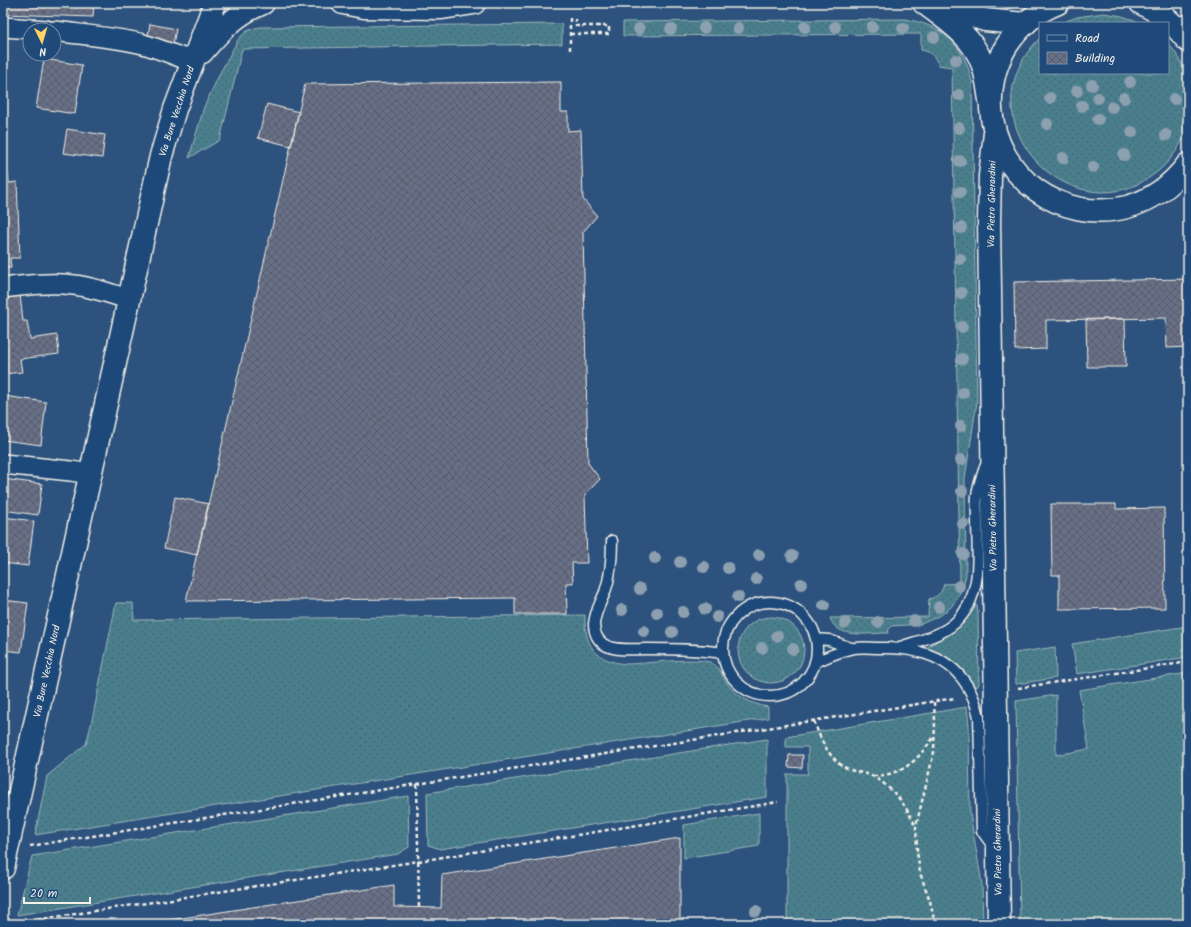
<svg xmlns="http://www.w3.org/2000/svg" width="1191" height="927" viewBox="0 0 1191 927" font-family="Kalam,sans-serif">
<defs>
<pattern id="grass-dots" width="8" height="8" patternUnits="userSpaceOnUse"><rect width="8" height="8" fill="#497e8d"/><path d="M2 2h.1M6 6h.1" fill="none" stroke="#49666d" stroke-width="1.8" stroke-linecap="round"/></pattern>
<pattern id="building-cross-hatch" width="8" height="8" patternUnits="userSpaceOnUse"><rect width="8" height="8" fill="#677088"/><path d="M0 0l8 8M0 8l8-8" fill="none" stroke="#585c67"/></pattern>
</defs>
<rect width="100%" height="100%" fill="#2d527d"/>
<filter id="ink" filterUnits="userSpaceOnUse"><feTurbulence type="fractalNoise" baseFrequency=".025" numOctaves="2"/><feDisplacementMap in="SourceGraphic" scale="8" xChannelSelector="R" yChannelSelector="G"/><feConvolveMatrix kernelMatrix="1 2 1 2 8 2 1 2 1" color-interpolation-filters="sRGB"/></filter>
<g filter="url(#ink)">
<!-- grass -->
<path fill="url(#grass-dots)" stroke="#9eb8ba" d="M965,3H1025C1002,14 987,10 965,3Z
M1104,13L1122,16L1142,23H1061L1077,17Z
M904,19C941,24 965,45 972,82L977,402L965,478L966,575L963,586L957,599L951,607L941,615L921,624L892,626L889,629L888,633C869,633 837,640 830,618L928,617L929,599C937,597 942,593 944,584L960,583L952,67L938,65C936,57 930,51 921,50V34L623,36V22Z
M562,24V44L242,49L220,140L189,158L204,107L221,71L238,40C244,32 250,28 261,27Z
M1040,38V73H1168V43C1190,69 1188,85 1188,117C1188,135 1176,154 1163,167C1077,246 956,120 1040,38Z
M116,603H133L134,620L585,615C584,645 595,661 626,664C644,664 699,656 712,663C719,667 721,673 725,680C735,696 751,704 768,707V718L35,835L47,776L86,744L91,725Z
M976,606H977L978,611L979,684L977,687H975L959,668L949,659L926,648L952,632L960,626Z
M738 650a33 33 0 1 1 66 0a33 33 0 1 1-66 0Z
M1188,626V657L1077,674L1072,644Z
M1055,647L1056,678L1016,684L1015,653Z
M1188,673V924H1020L1016,701L1056,695V755L1089,749L1079,690Z
M967,707L969,725L970,814L982,884L983,924H787V774H808V747H786V737Z
M767,739V797L440,849L428,845L427,793Z
M408,796L409,847L398,854L17,915L32,856Z
M759,813V846L684,858V825Z"/>
<!-- building -->
<path fill="url(#building-cross-hatch)" stroke="#f4f1e8" d="M3,3H94L93,17L3,14Z
M150,24L176,29L173,44L147,40Z
M44,59L82,65L75,114L36,108Z
M561,82V112H568V131L581,130L583,199L597,216L583,232L588,463L600,479L585,495L587,563H572L573,583H566L567,614H515V598L186,601L305,84Z
M267,104L299,112L291,146L258,138Z
M67,129L105,135L102,158L63,153Z
M3,173H8L9,183L17,182L20,258H10L11,268H3Z
M1188,279V347L1167,348L1166,318L1046,320V349L1015,350L1014,282Z
M20,295L23,321H27L30,339L57,335L59,354L20,359L22,372L3,374V360H4L3,348V297Z
M1125,319L1126,367H1087L1086,320Z
M4,396L46,402L41,445L3,440Z
M3,479L42,484L38,515L3,510Z
M175,497L209,504L197,555L164,548Z
M1051,504H1116V509L1164,508L1165,608L1059,609V575H1052Z
M3,517L34,521L28,566L3,563Z
M3,600L28,603L21,652L3,650Z
M789,755H803L802,768L788,767Z
M680,838V924H144L394,885V907L441,908L442,875Z"/>
<g fill="none" stroke-linecap="round" stroke-linejoin="round">
<!-- service casing -->
<g stroke="#f4f1e8" stroke-width="13">
<path id="service" d="M612,541C612,558 611,575 605,592C601,602 595,612 594,624C594,633 598,642 607,646C618,651 634,649 646,649C672,649 697,649 723,653
M723 649a47 47 0 1 1 94 0a47 47 0 1 1-94 0Z
M816,639L829,640L851,648
M900,647C918,641 941,636 956,622C984,595 977,553 977,518C977,511 976,503 977,496C978,486 982,476 985,467
M815,662C827,657 838,652 850,649C859,646 870,648 880,648C930,647 968,664 979,717L982,831L995,849"/>
</g>
<!-- minor casing -->
<g stroke="#f4f1e8" stroke-width="22">
<path id="minor" d="M3,27L46,30
M54,31C84,35 114,37 143,44C160,49 177,56 193,62
M3,288C27,285 50,282 74,285C93,287 111,294 128,299
M3,464L71,471L90,474"/>
</g>
<!-- tertiary casing -->
<g stroke="#f4f1e8" stroke-width="25">
<path id="tertiary" d="M343,3L364,7L442,8L474,3
M924,3C947,20 972,36 982,63C987,75 988,88 990,100
M935,4L952,9L985,20L1025,24
M202,52C220,31 237,13 263,3
M3,868L161,156L175,109L215,3"/>
</g>
<!-- secondary casing -->
<g stroke="#f4f1e8" stroke-width="25">
<path id="secondary" d="M1058,3C1037,11 1019,27 1007,45C995,64 990,87 991,109C996,177 1061,224 1127,207C1152,200 1173,184 1188,164
M1141,3C1160,12 1175,24 1188,41
M995,133L990,176L989,221L999,924"/>
</g>
<!-- primary casing -->
<g stroke="#f4f1e8" stroke-width="25">
<path id="primary" d="M1178,28L1188,26"/>
</g>
<!-- path -->
<path stroke="#f4f1e8" stroke-width="2.5" stroke-dasharray="4 3" stroke-linecap="butt" d="M570,18V53
M570,34H609V26H576V19
M1018,688L1188,662
M934,702L935,721L934,752L916,826L917,851L920,873L930,901L935,924
M814,721C821,741 830,762 851,770C858,773 868,773 874,777C895,790 905,804 915,825
M873,776C904,775 918,760 934,736
M417,784L419,908
M30,846L955,698
M10,924L419,861L778,802"/>
<!-- service -->
<use href="#service" stroke="#1f4a7a" stroke-width="10"/>
<!-- minor -->
<use href="#minor" stroke="#1f4a7a" stroke-width="19"/>
<!-- tertiary -->
<use href="#tertiary" stroke="#1f4a7a" stroke-width="22"/>
<!-- secondary -->
<use href="#secondary" stroke="#1f4a7a" stroke-width="22"/>
<!-- primary -->
<use href="#primary" stroke="#1f4a7a" stroke-width="22"/>
</g>
<!-- trees -->
<g fill="#8ca0b0">
<circle cx="805" cy="27" r="6"/>
<circle cx="835" cy="27" r="6"/>
<circle cx="872" cy="27" r="6"/>
<circle cx="704" cy="28" r="6"/>
<circle cx="738" cy="28" r="6"/>
<circle cx="903" cy="28" r="6"/>
<circle cx="639" cy="29" r="6"/>
<circle cx="671" cy="29" r="6"/>
<circle cx="934" cy="37" r="6"/>
<circle cx="956" cy="60" r="6"/>
<circle cx="1130" cy="82" r="6"/>
<circle cx="1092" cy="85" r="6"/>
<circle cx="1077" cy="91" r="6"/>
<circle cx="959" cy="95" r="6"/>
<circle cx="1050" cy="98" r="6"/>
<circle cx="1098" cy="98" r="6"/>
<circle cx="1124" cy="98" r="6"/>
<circle cx="1174" cy="99" r="6"/>
<circle cx="1082" cy="106" r="6"/>
<circle cx="1112" cy="107" r="6"/>
<circle cx="1098" cy="119" r="6"/>
<circle cx="1047" cy="124" r="6"/>
<circle cx="959" cy="128" r="6"/>
<circle cx="1132" cy="132" r="6"/>
<circle cx="1166" cy="135" r="6"/>
<circle cx="1124" cy="155" r="6"/>
<circle cx="1063" cy="158" r="6"/>
<circle cx="960" cy="161" r="6"/>
<circle cx="1093" cy="167" r="6"/>
<circle cx="960" cy="192" r="6"/>
<circle cx="961" cy="228" r="6"/>
<circle cx="960" cy="259" r="6"/>
<circle cx="961" cy="293" r="6"/>
<circle cx="962" cy="327" r="6"/>
<circle cx="962" cy="359" r="6"/>
<circle cx="963" cy="393" r="6"/>
<circle cx="961" cy="426" r="6"/>
<circle cx="961" cy="460" r="6"/>
<circle cx="962" cy="491" r="6"/>
<circle cx="963" cy="524" r="6"/>
<circle cx="963" cy="554" r="6"/>
<circle cx="759" cy="555" r="6"/>
<circle cx="792" cy="556" r="6"/>
<circle cx="655" cy="558" r="6"/>
<circle cx="680" cy="562" r="6"/>
<circle cx="704" cy="567" r="6"/>
<circle cx="728" cy="568" r="6"/>
<circle cx="756" cy="579" r="6"/>
<circle cx="801" cy="584" r="6"/>
<circle cx="959" cy="586" r="6"/>
<circle cx="640" cy="589" r="6"/>
<circle cx="738" cy="597" r="6"/>
<circle cx="824" cy="605" r="6"/>
<circle cx="939" cy="607" r="6"/>
<circle cx="705" cy="609" r="6"/>
<circle cx="622" cy="610" r="6"/>
<circle cx="683" cy="612" r="6"/>
<circle cx="657" cy="613" r="6"/>
<circle cx="717" cy="617" r="6"/>
<circle cx="914" cy="621" r="6"/>
<circle cx="878" cy="622" r="6"/>
<circle cx="845" cy="623" r="6"/>
<circle cx="644" cy="631" r="6"/>
<circle cx="672" cy="632" r="6"/>
<circle cx="777" cy="636" r="6"/>
<circle cx="762" cy="648" r="6"/>
<circle cx="793" cy="649" r="6"/>
<circle cx="756" cy="911" r="6"/>
</g>
</g>
<g text-anchor="middle" stroke-width="4" stroke-linejoin="round" paint-order="stroke">
<!-- street labels -->
<g font-size="10" fill="#f4f1e8" stroke="#1f4a7a">
<text transform="translate(176 111) rotate(-72)" y="4">Via Bure Vecchia Nord</text>
<text transform="translate(991 204) rotate(-89)" y="4">Via Pietro Gherardini</text>
<text transform="translate(992 528) rotate(-91)" y="4">Via Pietro Gherardini</text>
<text transform="translate(46 671) rotate(-78)" y="4">Via Bure Vecchia Nord</text>
<text transform="translate(997 852) rotate(-91)" y="4">Via Pietro Gherardini</text>
</g>
</g>
<!-- margin -->
<rect width="1191" height="927" fill="none" stroke="#1f4a7a" stroke-width="16"/>
<rect x="8" y="8" width="1175" height="911" fill="none" stroke="#f4f1e8" stroke-width="1.5" filter="url(#ink)"/>
<!-- legend -->
<rect x="1039" y="22" width="130" height="52" fill="#1f4a7a" stroke="#748da6"/>
<rect x="1047" y="35" width="20" height="6" fill="#1f4a7a" stroke="#748da6"/>
<text x="1075" y="42" font-size="12" fill="#f4f1e8">Road</text>
<rect x="1047" y="52" width="20" height="12" fill="url(#building-cross-hatch)" stroke="#748da6"/>
<text x="1075" y="62" font-size="12" fill="#f4f1e8">Building</text>
<!-- north arrow -->
<g transform="translate(42 42) rotate(175)"><circle r="19" fill="#1f4a7a" stroke="#748da6"/>
<path d="M0-3L7 15L0 10L-7 15Z" fill="#ffd166"/>
<text y="-6" font-size="11" font-weight="bold" text-anchor="middle" fill="#f4f1e8">N</text>
</g>
<!-- scale -->
<path d="M24 897v6h66v-6" fill="none" stroke="#f4f1e8" stroke-width="2"/>
<text x="30" y="897" font-size="12" fill="#f4f1e8" stroke="#1f4a7a" stroke-width="3" paint-order="stroke">20 m</text>
</svg>
